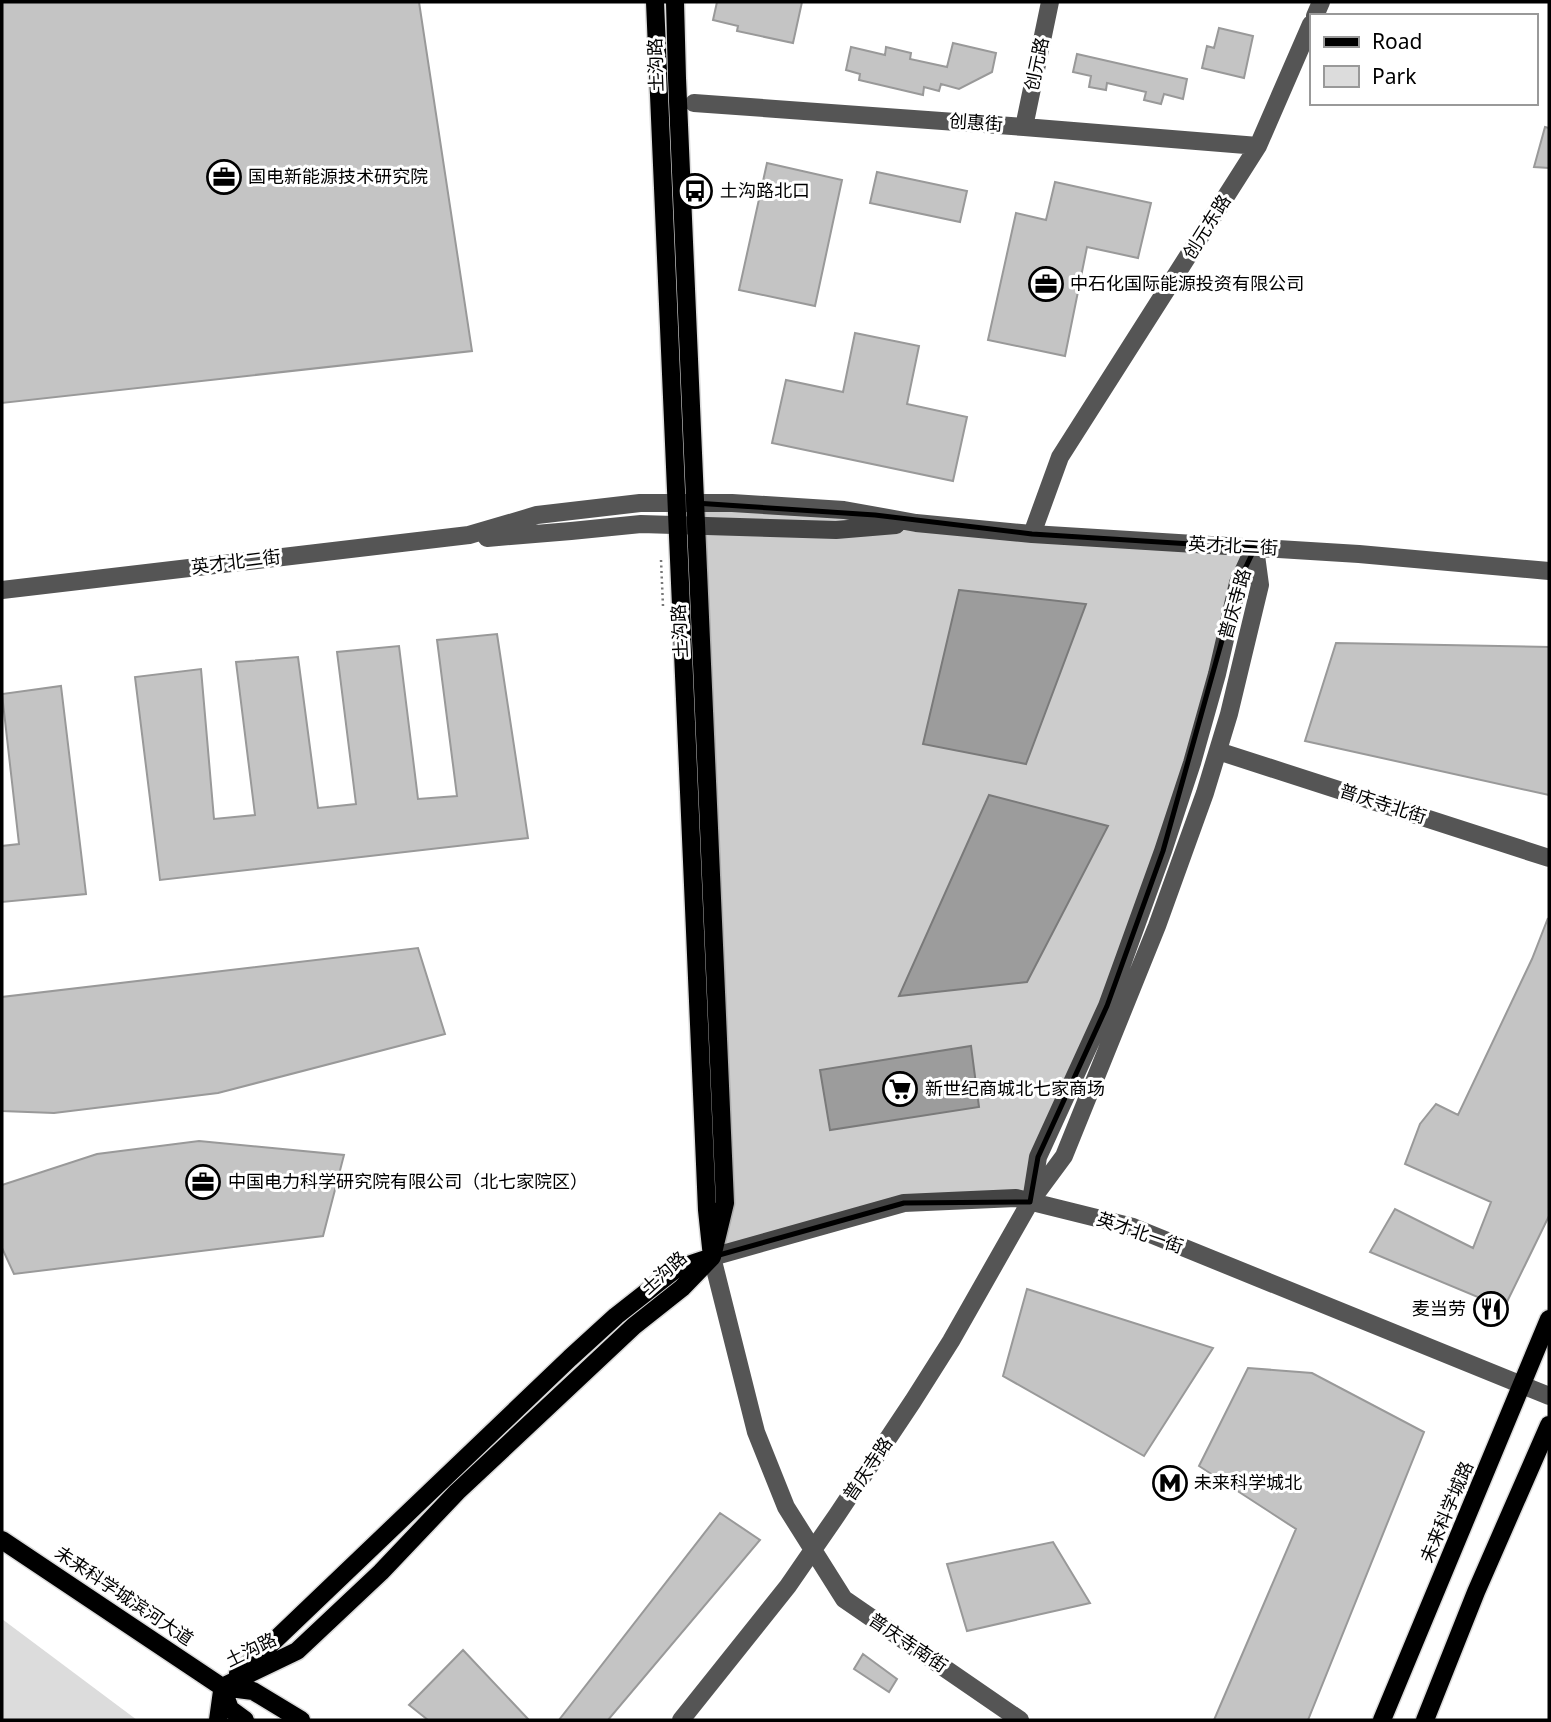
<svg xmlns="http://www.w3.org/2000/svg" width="1551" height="1722" viewBox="0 0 1551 1722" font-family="'Noto Sans','Noto Sans SC',sans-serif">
<rect width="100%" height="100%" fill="#fff"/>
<!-- green -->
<path fill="#dcdcdc" d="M2,1619L137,1720H2Z"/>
<!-- building -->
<path fill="#c4c4c4" stroke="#999" stroke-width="2" d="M2,2H419L472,351L2,403Z
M717,2H802L793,43L737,31L738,26L713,20Z
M1219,28L1253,36L1244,78L1202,68L1207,46L1214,48Z
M953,43L996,53L992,72L959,89L941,84L939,91L924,87L923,95L859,80L860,74L846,70L851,47L885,55L886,47L911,53L910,59L947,67Z
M1077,54L1187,79L1183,99L1164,94L1161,104L1144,100L1146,92L1107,83L1106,90L1089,87L1091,76L1073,72Z
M1545,127L1549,128V168L1534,167Z
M767,163L842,180L815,306L739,290Z
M877,172L967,191L960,222L870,203Z
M1055,182L1151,203L1138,258L1087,247L1065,356L988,340L1016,213L1046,220Z
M855,333L919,346L907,404L967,417L953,481L772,443L786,380L843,392Z
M959,590L1086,604L1026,764L923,744Z
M497,634L528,838L160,880L135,677L201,669L214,819L255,815L236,662L298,657L318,808L356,804L337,652L399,646L418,799L457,796L437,640Z
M1336,643L1549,647V795L1305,741Z
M61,686L86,894L2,902V846L19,844L2,694Z
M989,795L1108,826L1027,982L899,996Z
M1548,918L1549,1216L1504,1308L1370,1252L1395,1209L1473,1248L1491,1202L1405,1164L1420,1124L1436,1104L1458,1115L1532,959Z
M418,948L445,1034L218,1093L54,1113L2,1111V997Z
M971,1046L979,1107L830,1130L820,1070Z
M199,1141L344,1155L323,1236L14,1274L2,1248V1185L97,1154Z
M1027,1289L1213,1348L1144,1456L1003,1376Z
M1248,1368L1312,1373L1424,1432L1308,1720H1214L1296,1529L1199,1466Z
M720,1513L760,1540L608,1720H559Z
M1053,1542L1090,1603L967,1631L947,1564Z
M463,1650L529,1720H428L409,1705Z
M863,1654L897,1679L889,1692L854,1669Z"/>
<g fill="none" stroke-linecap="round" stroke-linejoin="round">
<!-- major casing -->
<g stroke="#dbdbdb" stroke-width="21">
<path id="major" d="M2,1540L222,1687L253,1691L301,1720
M238,1673L273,1642L570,1358L616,1316L676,1269L712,1257L707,1210L655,2
M222,1687L297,1651L381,1572L457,1492L634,1326L682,1288L712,1257L725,1203L677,78L675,2
M222,1687L230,1709L245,1720
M218,1720L222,1691
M1382,1720L1549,1319
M1425,1720L1476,1592L1549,1425"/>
</g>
<!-- path -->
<path stroke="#777" stroke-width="2.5" stroke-dasharray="2 3.5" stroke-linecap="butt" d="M661,560L663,606"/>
<!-- minor -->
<path stroke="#555" stroke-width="18" d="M1315,16L1321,2
M694,103L1024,127L1258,146
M1024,127L1050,2
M1032,534L1060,457L1258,146L1311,24
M487,538L571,531L641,524L836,530L896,525
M2,590L469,535L537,515L640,503H732L844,510L916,523L1032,534L1359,554L1549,571
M1218,751L1549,858
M1032,1195L1038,1157L1107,1006L1163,851L1192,763L1217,674L1238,583L1254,548
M681,1720L788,1586L837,1515L913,1401L951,1341L1030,1202L1064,1156L1157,926L1205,793L1229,714L1260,585L1255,548
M1020,1720L844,1599L786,1507L756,1432L712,1257L904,1203L1016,1198L1133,1227L1549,1396"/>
<!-- major -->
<use href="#major" stroke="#000" stroke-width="18"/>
</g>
<!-- marked area -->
<path fill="#000" fill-opacity="0.2" stroke="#000" stroke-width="5" stroke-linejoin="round" d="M695,503L875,515L1032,534L1255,548L1238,583L1163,851L1107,1006L1038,1157L1030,1202L904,1203L712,1257L725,1203Z"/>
<!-- icons -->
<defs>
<g id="office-ring" transform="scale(1.75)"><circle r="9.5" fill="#fff" stroke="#000" stroke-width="1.5"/><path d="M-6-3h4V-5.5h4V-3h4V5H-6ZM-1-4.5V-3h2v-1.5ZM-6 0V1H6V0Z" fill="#000"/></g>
<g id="bus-ring" transform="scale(1.75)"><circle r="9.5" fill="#fff" stroke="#000" stroke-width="1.5"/><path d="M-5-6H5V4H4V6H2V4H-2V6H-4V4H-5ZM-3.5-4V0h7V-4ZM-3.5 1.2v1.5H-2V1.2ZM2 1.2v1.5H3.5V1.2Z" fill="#000"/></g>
<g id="supermarket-ring" transform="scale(1.75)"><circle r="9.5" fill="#fff" stroke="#000" stroke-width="1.5"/><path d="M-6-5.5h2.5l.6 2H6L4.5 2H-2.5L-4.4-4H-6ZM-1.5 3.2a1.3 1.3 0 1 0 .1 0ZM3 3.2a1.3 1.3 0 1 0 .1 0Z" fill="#000"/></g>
<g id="restaurant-ring" transform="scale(1.75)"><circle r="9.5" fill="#fff" stroke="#000" stroke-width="1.5"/><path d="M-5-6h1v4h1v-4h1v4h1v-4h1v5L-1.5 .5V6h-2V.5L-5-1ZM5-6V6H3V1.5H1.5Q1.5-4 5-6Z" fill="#000"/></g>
<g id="metro-ring" transform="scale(1.75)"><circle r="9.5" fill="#fff" stroke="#000" stroke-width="1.5"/><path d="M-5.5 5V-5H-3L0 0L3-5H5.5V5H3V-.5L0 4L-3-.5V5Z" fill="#000"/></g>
</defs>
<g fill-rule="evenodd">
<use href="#office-ring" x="224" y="177"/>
<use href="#bus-ring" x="695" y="191"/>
<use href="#office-ring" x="1046" y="284"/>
<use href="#supermarket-ring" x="900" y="1089"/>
<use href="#office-ring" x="203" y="1182"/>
<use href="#restaurant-ring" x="1491" y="1309"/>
<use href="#metro-ring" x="1170" y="1483"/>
</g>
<g text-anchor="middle" stroke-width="6" stroke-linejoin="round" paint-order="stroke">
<!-- street labels -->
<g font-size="18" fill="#000" stroke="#fff">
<text transform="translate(1037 64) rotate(-78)" y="6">创元路</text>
<text transform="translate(656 65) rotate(-92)" y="6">土沟路</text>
<text transform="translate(976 123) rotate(4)" y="6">创惠街</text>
<text transform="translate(1207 227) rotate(-58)" y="6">创元东路</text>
<text transform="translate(1233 546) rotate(3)" y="6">英才北二街</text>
<text transform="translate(236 562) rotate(-7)" y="6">英才北二街</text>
<text transform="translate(1235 604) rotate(-74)" y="6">普庆寺路</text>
<text transform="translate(680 631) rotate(-93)" y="6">土沟路</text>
<text transform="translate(1383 804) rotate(18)" y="6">普庆寺北街</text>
<text transform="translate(1140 1233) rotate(19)" y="6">英才北一街</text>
<text transform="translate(664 1273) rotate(-42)" y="6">土沟路</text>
<text transform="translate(868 1469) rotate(-56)" y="6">普庆寺路</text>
<text transform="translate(1447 1512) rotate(-67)" y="6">未来科学城路</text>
<text transform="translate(124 1596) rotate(34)" y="6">未来科学城滨河大道</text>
<text transform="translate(908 1643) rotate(34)" y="6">普庆寺南街</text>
<text transform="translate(251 1650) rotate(-26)" y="6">土沟路</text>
</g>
<!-- poi labels -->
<g font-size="18" fill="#000" stroke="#fff" text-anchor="start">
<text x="248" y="183">国电新能源技术研究院</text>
<text x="720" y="197">土沟路北口</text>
<text x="1070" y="290">中石化国际能源投资有限公司</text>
<text x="925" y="1095">新世纪商城北七家商场</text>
<text x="228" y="1188">中国电力科学研究院有限公司（北七家院区）</text>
<text x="1466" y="1315" text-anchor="end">麦当劳</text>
<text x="1194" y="1489">未来科学城北</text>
</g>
</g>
<!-- border -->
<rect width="1551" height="1722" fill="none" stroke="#000000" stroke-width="7"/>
<!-- legend -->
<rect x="1310" y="14" width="228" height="91" fill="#ffffff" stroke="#999999" stroke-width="2"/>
<rect x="1324" y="37" width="35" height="10" fill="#000000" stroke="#999999" stroke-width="2"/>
<text x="1372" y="49" font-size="21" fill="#000000">Road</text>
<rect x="1324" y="66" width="35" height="21" fill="#dcdcdc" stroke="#999999" stroke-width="2"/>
<text x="1372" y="84" font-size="21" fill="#000000">Park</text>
</svg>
